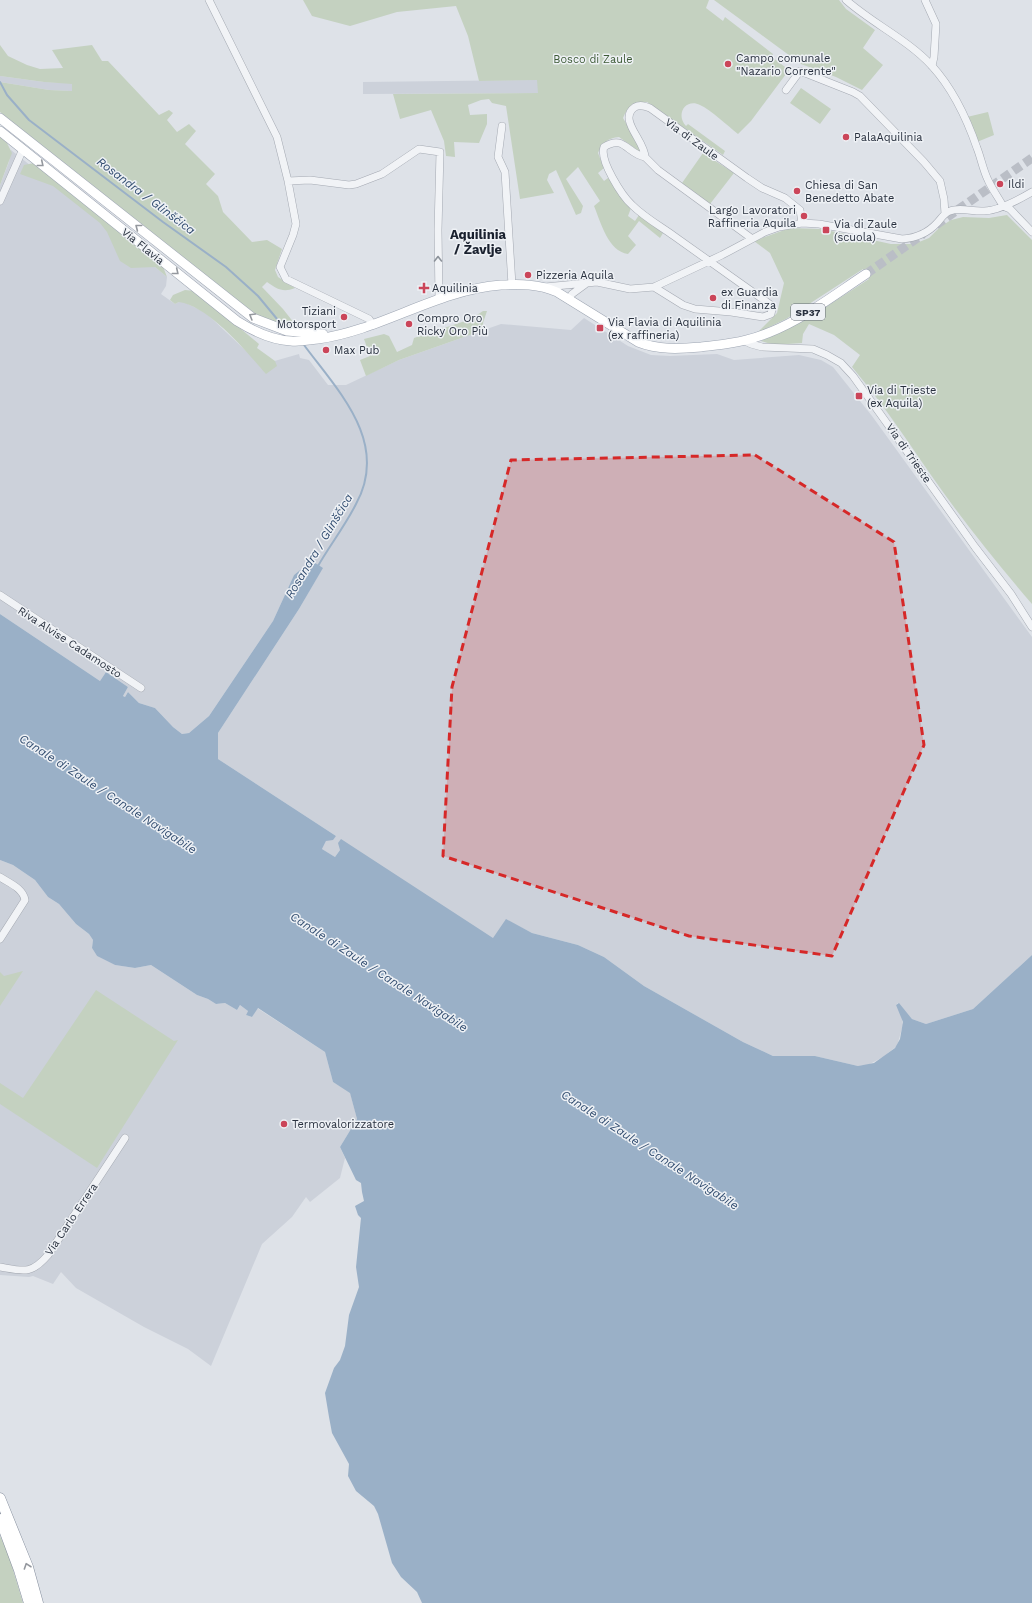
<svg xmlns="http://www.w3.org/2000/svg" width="1032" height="1603" viewBox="0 0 1032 1603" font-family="'Work Sans',sans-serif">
<rect width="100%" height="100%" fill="#dee2e8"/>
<!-- built -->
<path fill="#ccd1da" d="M0,76L44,82L72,83V91L49,90L0,82Z
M538,80V93L363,94V82Z
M11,150L99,220L167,277L166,286L161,294L175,304L179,302H184L206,313L246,351L271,362L299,354L300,358L309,360L328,385H346L399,360L501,324L571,330L584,318L628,346L651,355L670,356L717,354L734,360L799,355L821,360L833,367L872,416L1032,637V955L973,1009L926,1024L912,1019L898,1003L896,1005L901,1013L903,1025L897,1046L883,1057L868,1065L858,1066L815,1056H773L743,1042L644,986L604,957L578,945L532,933L506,920L494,939L340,850L335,857L322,849L326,841L336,836L218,759V733L299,609L322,569L309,560L305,566L294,575L273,621L209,716L189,733L182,734L173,727L155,708L139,703L128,692L125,697L123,696L128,687L106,672L100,681L0,614V185L9,162Z
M0,860L13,865L35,880L48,897L59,904L76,924L89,934L93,940L92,948L97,956L115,965L135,968L151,965L197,995L208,999L216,1004L225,1003L237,1010L240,1005L248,1011L246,1015L252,1017L257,1008L325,1052L333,1082L350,1092L357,1119L340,1147L345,1158L340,1178L310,1202L306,1197L292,1217L262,1244L211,1366L188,1349L144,1327L76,1288L61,1272L53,1284L33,1276L29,1277L0,1275Z"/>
<!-- green -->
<path fill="#c4d1c0" d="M303,0H709L706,8L723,21L725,17L773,54L772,57L789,70L751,121L738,134C728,126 711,110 700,105C686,98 675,114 686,126L688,124L725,151L723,155L647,102C634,102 628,106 623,118L640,147V152L619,137C608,138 602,143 598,153L604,168L598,173L604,181L608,178L631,208L628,216L635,221L639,215L663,233L660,238L639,221L628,236L636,245L628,254C608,251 601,223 594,206L600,201L578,167L566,179L583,206L581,213L576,215L556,170L549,174L547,180L554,193L520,199L506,106L492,103L489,99L481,100L468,105L470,115L487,114V124L479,143L454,142L455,157L446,156L444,141L431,110L400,119L393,94L538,93L537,80L479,81L468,36L456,6L397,12L350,26L312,16Z
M714,0H839L846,9L875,30L863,48L883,65L862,90L836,77L801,64Z
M0,45L8,56L27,65L40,69L63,68L52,50L92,45L102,61H108L159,115L169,110L173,113L167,120L177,132L189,124L196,131L185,144L215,174L206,184L218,196L223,212L252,242L267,240L282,249L275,270L278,277L295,288C283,293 277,289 267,282L262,287L283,309L298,328L276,324L254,313L0,112V82L49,90L72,91V84L44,82L0,76Z
M801,88L831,109L820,124L790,103Z
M988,112L994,135L977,142L967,117Z
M0,136L6,141L12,153L0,185Z
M703,153L734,173L710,204L682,183Z
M34,163L162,264L167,277L155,267L131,268L120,261L107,232L100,223L53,186L20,174L24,165Z
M1007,215L1032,240V604C1001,568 971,531 943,492C913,450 886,407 852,367L860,355L834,335L809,324L803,334L802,343L774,345L761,341L809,318L869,279L863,269L786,319L757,333L777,313L784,283L770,253L754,241L790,228L822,229L891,244H914L929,238L940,227L951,220L963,217L989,218Z
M185,290L195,291L259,344L257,348L275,361L277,366L266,374C246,351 210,307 179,302L175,304L170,300L173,295Z
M483,311H487L483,323L484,330L399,360L366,376L360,360L370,356L364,339L384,334L389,336L397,352L412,345L414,338L471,319Z
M23,971L0,1006V972L4,976Z
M96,990L174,1041L178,1040L97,1168L0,1104V1083L23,1098Z
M0,1536L8,1553L23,1603H0Z"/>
<!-- water -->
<path fill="#9ab0c7" d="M309,559L323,568L299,609L218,733V759L336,836L333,840L326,841L322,849L335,857L340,850L338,843L341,839L493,938L506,919L532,933L578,945L604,957L644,986L743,1042L773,1056H815L858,1066L874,1063L895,1048L900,1039L903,1022L896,1005L899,1003L912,1019L926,1024L973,1009L1032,955V1603H422L417,1592L401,1577L392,1563L378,1514L374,1506L356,1491L348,1476L349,1464L332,1433L329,1417L325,1393L334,1368L340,1360L345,1346L349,1315L359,1287L356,1267L361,1218L358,1215L355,1206L364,1201L362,1192L361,1183L356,1180L340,1147L357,1119L350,1093L333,1082L325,1052L258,1008L252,1017L246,1015L248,1011L240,1005L237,1010L225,1003L216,1004L208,999L197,995L151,965L135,968L115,965L97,956L92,948L93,940L89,934L76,924L59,904L48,897L35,880L13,865L0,860V614L100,681L106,672L128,687L123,696L125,697L128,692L139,703L155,708L173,727L182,734L189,733L209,716L273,621L294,575L305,566Z"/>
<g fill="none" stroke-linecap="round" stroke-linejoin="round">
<!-- stream -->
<path stroke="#9ab0c7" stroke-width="2" d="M0,82L7,95L29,120L163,222L226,267L258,296L282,325
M304,345C338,391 390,442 356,504C345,526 330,545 318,566"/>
<!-- major-tunnel -->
<path stroke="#babec6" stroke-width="9" stroke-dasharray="9 4.5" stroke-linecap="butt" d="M936,225L1032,158
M866,274L923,234"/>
<!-- minor casing -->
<g stroke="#a4a9b2" stroke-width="8">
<path id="minor" d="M209,0L277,137L288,181L296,224L293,235L280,267L286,279L369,319L373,325
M846,0C873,24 907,39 932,66C953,89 967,119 977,148C981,158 983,170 988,180C992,189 998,197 1003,206
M925,0L936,24L934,57L932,66
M786,90L800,71L853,92L860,96L924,162L940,181L944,199L945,214
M502,126L498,157L505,172L512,285
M645,157C627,154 624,134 604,147C599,160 622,196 632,205C644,217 660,226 674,236C706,259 739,282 771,305L772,309L771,314L763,317L731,312L695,309L683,305L654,287
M288,181L310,180L349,185L356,184L382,174L419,149L440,152L438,230L439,298
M0,201L23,149
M1003,206L1010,209L1032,232
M751,238L658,170L645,157C645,141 617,119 635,107C640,104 645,106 650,108L747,178L762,188L785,198L800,210L802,223
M545,287L597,282L630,289L654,287L722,255L765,232L779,227L802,223L819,224L902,239C916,238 927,234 937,223C941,219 944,213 950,211C960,207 973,212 984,211C997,211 1020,199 1032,192
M569,299L572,294L587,283
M745,341L751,344L762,347L813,349L827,355L841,363L853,376L886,422L975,547L1011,594L1032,627
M0,595L141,688
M0,877C9,883 23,888 25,900L0,939
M0,1267C23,1271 31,1275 48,1255L125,1138"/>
</g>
<!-- major casing -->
<g stroke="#9ea6b3" stroke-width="10">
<path id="major" d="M0,118L253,318L287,331L323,334
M0,131L237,321C253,331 272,340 291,341C300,342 309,340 318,339C382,330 436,290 501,285C520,284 539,284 557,292L638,342C658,350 679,349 701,347C716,345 731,344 746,340C791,329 828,299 866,274"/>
</g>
<!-- highway casing -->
<g stroke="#868f9e" stroke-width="11">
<path id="highway" d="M0,1498L28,1567L38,1603
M0,1519L19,1570L29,1603"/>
</g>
<!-- minor -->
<use href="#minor" stroke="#f1f3f6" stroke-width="7"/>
<!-- major -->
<use href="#major" stroke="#fff" stroke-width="9"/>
<!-- highway -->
<use href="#highway" stroke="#fff" stroke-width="10"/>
</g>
<!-- one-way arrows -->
<defs><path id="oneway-chevron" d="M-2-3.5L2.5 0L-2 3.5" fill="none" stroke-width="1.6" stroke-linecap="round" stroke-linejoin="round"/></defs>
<g stroke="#94989e">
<use href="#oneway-chevron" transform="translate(41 164) rotate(39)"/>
<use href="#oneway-chevron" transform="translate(138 227) rotate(-142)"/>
<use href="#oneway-chevron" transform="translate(176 272) rotate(39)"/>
<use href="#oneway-chevron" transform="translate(252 316) rotate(-149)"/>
<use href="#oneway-chevron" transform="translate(27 1566) rotate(-109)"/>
</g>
<use stroke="#8c929a" href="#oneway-chevron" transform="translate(438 259) rotate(-90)"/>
<!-- marked area -->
<path fill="#d62828" fill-opacity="0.2" stroke="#d62828" stroke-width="3" stroke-dasharray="8 5" stroke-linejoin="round" d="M755,455L894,542L924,745L832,956L689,936L443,856L452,687L511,460Z"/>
<!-- markers -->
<g fill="#cb4559" stroke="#eef1f5" stroke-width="1.5">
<circle cx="728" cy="64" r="4"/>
<circle cx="846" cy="137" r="4"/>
<circle cx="1000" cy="184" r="4"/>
<circle cx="797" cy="191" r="4"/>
<circle cx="804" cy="216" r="4"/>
<rect x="822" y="226" width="8" height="8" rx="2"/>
<circle cx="528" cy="275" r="4"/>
<path d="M422 282h4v4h4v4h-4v4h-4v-4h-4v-4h4z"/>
<circle cx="713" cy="298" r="4"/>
<circle cx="344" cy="317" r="4"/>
<circle cx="409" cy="324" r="4"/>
<rect x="596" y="324" width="8" height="8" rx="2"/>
<circle cx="326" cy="350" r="4"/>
<rect x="855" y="392" width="8" height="8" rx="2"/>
<circle cx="284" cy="1124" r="4"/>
</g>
<g text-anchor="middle" stroke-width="3" stroke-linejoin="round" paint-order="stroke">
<!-- shield labels -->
<rect fill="#eef1f5" stroke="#636a75" stroke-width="1" x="791" y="304" width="34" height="16" rx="3"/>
<g font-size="10" font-weight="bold" fill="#28303e">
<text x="808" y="316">SP37</text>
</g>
<!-- poi labels -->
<g font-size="11" fill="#28303e" stroke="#eef1f5" text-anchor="start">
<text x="736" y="62">Campo comunale<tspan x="736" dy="13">"Nazario Corrente"</tspan></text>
<text x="854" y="141">PalaAquilinia</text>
<text x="1008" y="188">Ildi</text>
<text x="805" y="189">Chiesa di San<tspan x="805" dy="13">Benedetto Abate</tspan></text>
<text x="796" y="214" text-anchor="end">Largo Lavoratori<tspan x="796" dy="13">Raffineria Aquila</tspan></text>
<text x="834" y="228">Via di Zaule<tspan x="834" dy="13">(scuola)</tspan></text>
<text x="536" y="279">Pizzeria Aquila</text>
<text x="432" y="292">Aquilinia</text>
<text x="721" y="296">ex Guardia<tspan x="721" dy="13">di Finanza</tspan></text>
<text x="336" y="315" text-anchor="end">Tiziani<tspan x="336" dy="13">Motorsport</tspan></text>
<text x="417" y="322">Compro Oro<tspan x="417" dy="13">Ricky Oro Più</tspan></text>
<text x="608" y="326">Via Flavia di Aquilinia<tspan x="608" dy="13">(ex raffineria)</tspan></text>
<text x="334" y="354">Max Pub</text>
<text x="867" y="394">Via di Trieste<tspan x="867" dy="13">(ex Aquila)</tspan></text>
<text x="292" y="1128">Termovalorizzatore</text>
</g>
<!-- park labels -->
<g font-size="11" fill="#3c5a35" stroke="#eef1f5">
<text x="593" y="63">Bosco di Zaule</text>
</g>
<!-- street labels -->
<g font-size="11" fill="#28303e" stroke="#eef1f5">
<text transform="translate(692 139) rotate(36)" y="4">Via di Zaule</text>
<text transform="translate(143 246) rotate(39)" y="4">Via Flavia</text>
<text transform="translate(909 453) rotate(55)" y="4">Via di Trieste</text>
<text transform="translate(70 642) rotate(33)" y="4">Riva Alvise Cadamosto</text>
<text transform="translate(71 1219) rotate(-56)" y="4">Via Carlo Errera</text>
</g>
<!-- water labels -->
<g font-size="12" font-style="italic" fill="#334e71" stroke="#eef1f5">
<text transform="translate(146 196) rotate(37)" y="4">Rosandra / Glinščica</text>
<text transform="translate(319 546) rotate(-59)" y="4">Rosandra / Glinščica</text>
<text transform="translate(108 794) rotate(33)" y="4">Canale di Zaule / Canale Navigabile</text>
<text transform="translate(379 972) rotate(33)" y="4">Canale di Zaule / Canale Navigabile</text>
<text transform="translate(650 1150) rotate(33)" y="4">Canale di Zaule / Canale Navigabile</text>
</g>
<!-- quarter labels -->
<g font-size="13" font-weight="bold" fill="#1a212f" stroke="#eef1f5">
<text x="478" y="239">Aquilinia<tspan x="478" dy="15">/ Žavlje</tspan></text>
</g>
</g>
</svg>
